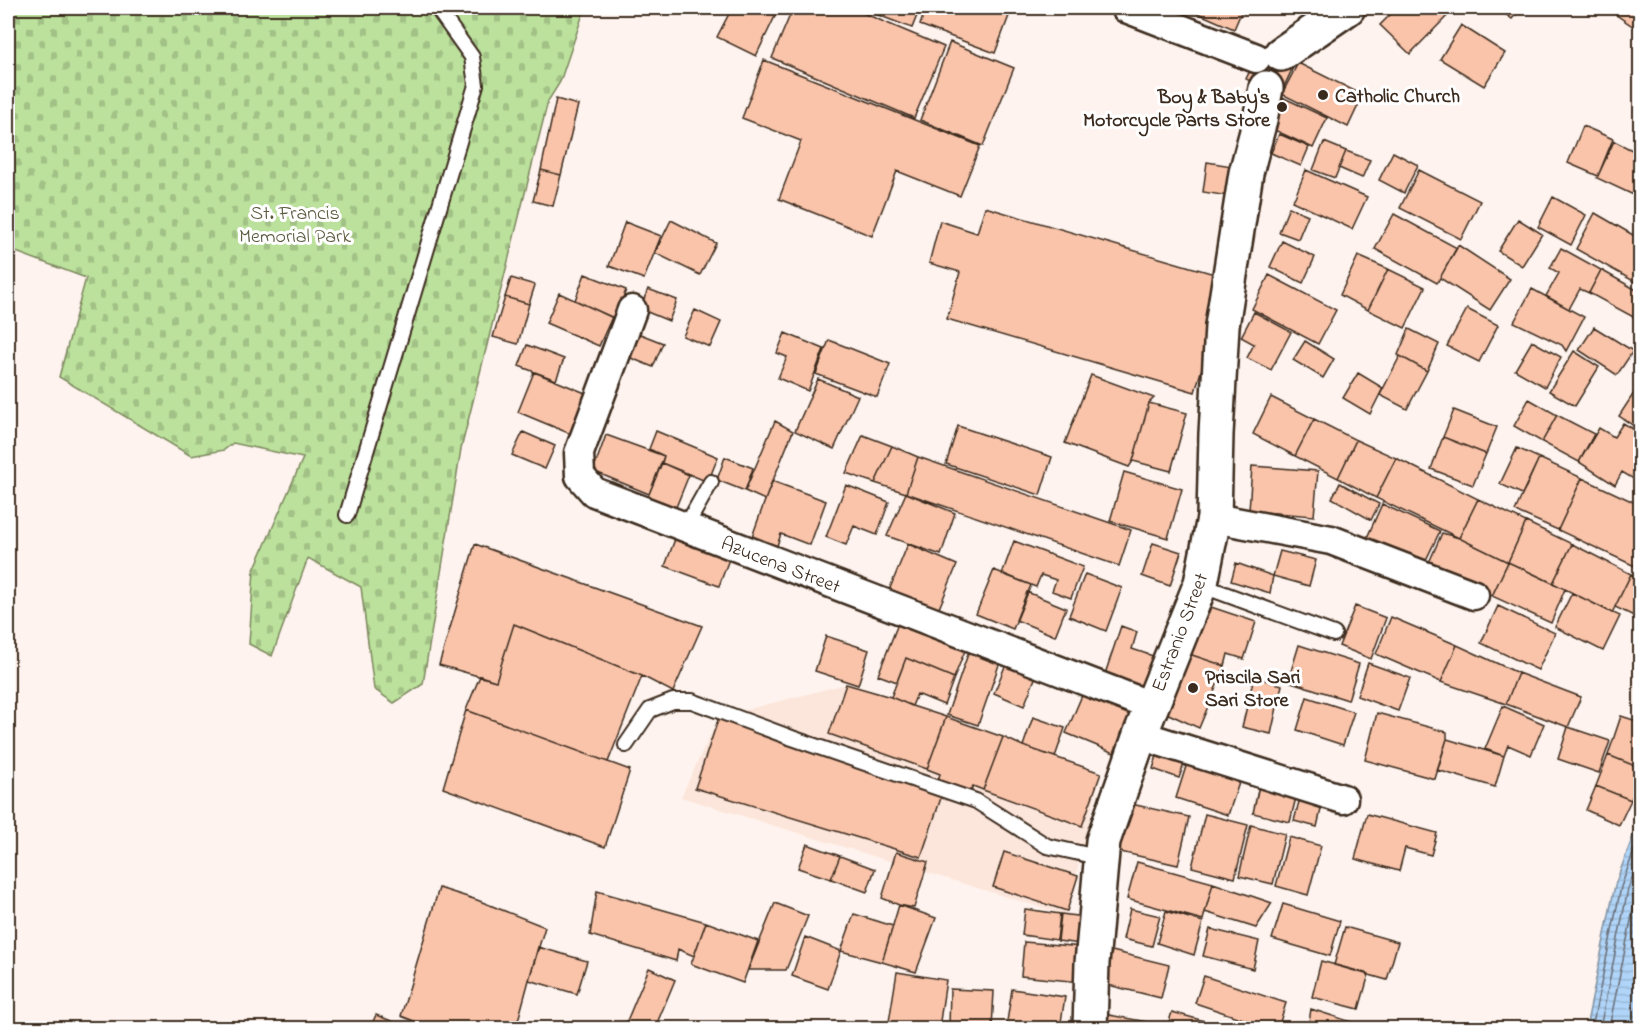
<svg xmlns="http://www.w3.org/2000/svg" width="1648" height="1036" viewBox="0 0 1648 1036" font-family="'Indie Flower',sans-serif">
<defs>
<pattern id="cemetery-stones" width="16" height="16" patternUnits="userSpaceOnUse" patternTransform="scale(1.5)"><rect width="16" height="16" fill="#bbe19c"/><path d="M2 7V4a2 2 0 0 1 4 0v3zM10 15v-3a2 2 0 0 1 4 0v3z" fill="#a2c186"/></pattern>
<pattern id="water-rules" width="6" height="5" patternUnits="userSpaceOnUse" patternTransform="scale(1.5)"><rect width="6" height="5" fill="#b0d5f9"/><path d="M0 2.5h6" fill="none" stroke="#98b7d5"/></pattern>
</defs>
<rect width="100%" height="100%" fill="#fef3ee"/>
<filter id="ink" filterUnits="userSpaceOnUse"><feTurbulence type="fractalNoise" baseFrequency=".0167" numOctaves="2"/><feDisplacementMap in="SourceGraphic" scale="12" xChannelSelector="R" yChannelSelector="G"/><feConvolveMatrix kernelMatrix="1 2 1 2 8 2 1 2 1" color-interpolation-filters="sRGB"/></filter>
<g filter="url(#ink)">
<!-- built -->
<path fill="#fce5da" d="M846,684L1101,773L1066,915L681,797L719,717Z"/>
<!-- cemetery -->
<path fill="url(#cemetery-stones)" stroke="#7b865d" stroke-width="1.5" d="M8,8H585L560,82L548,101L461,449L423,684L394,703L374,689L361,587L308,558L272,656L249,644L254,570L303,458L233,443L224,450L191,456L59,377L86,278L8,249Z"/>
<!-- water -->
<path fill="url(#water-rules)" stroke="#8191a1" stroke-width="1.5" d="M1640,817V1028H1586L1615,885Z"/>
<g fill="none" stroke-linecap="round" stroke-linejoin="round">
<!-- shore -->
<path stroke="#6a6e76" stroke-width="1.5" d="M1592,1028L1621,887L1640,834
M1600,1028L1628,889L1640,856
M1609,1028L1637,891L1640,882"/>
</g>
<!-- building -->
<path fill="#f9c4aa" stroke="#3b2a1e" stroke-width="1.5" d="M732,8H779L756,56L717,37Z
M793,8H851L944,47L914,118L772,58Z
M860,8H920L912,28Z
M926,8H1012L995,53L920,25Z
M1186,8H1243L1234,29Z
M1397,8H1455L1410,54L1380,25Z
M1497,8H1521L1512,19Z
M1606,8H1640V31Z
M1461,25L1505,53L1484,86L1440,59Z
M950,42L1014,68L983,146L920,120Z
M1262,45L1296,61L1280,95L1246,79Z
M764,60L980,146L960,196L897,171L872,236L779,199L801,141L742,118Z
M1298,63L1363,95L1348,127L1282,94Z
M1282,97L1327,118L1313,148L1268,127Z
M556,99L578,105L561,175L541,170Z
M1583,126L1613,139L1598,176L1568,163Z
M1279,134L1309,147L1301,166L1271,153Z
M1614,141L1640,154V198L1597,178Z
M1324,142L1346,151L1335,178L1313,170Z
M1346,151L1370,160L1362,178L1339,168Z
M1393,152L1418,165L1404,193L1379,180Z
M1207,162L1238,167L1234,197L1203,192Z
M541,170L561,175L553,206L533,201Z
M1306,170L1367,197L1352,229L1292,201L1295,197Z
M1419,170L1480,201L1461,239L1400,208Z
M1553,197L1586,215L1571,245L1538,227Z
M985,207L1228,278L1195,392L947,319L960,272L929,263L940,221L977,233Z
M1289,207L1308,215L1298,239L1279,232Z
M1595,213L1640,239V276L1637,283L1576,249Z
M1394,214L1457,248L1437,283L1375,249Z
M1518,219L1542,234L1522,266L1498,251Z
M671,220L716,243L700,275L655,253Z
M625,222L661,236L644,279L609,266Z
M1282,241L1315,257L1303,283L1270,267Z
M1458,245L1510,279L1490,310L1440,278Z
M1561,248L1601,270L1589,293L1580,289L1569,309L1546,296L1559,273L1550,268Z
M1358,256L1388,269L1368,310L1340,295Z
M1388,269L1425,287L1405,328L1368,310Z
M1601,270L1640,292V312L1637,319L1589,293Z
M585,274L626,290L615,319L575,300Z
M1269,275L1336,310L1318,344L1252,309Z
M511,278L535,285L529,304L505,297Z
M648,289L677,300L669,321L640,309Z
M1532,289L1584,317L1566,351L1562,345L1514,322Z
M559,293L612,317L599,346L546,323Z
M505,297L529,304L518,344L493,337Z
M1467,309L1498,325L1479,362L1447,346Z
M695,310L721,322L710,347L683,336Z
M1254,312L1291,332L1271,370L1247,358L1254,344L1241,337Z
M1594,327L1633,351L1617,375L1579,350Z
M1409,329L1439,344L1427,371L1398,355Z
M635,332L663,343L653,367L626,356Z
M785,333L824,349L808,391L778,378L787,357L777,353Z
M829,340L890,364L877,397L816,374Z
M1305,341L1334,359L1323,378L1293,360Z
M1532,341L1561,357L1545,387L1515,370Z
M527,345L564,359L556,380L519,366Z
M1574,351L1599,367L1575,406L1549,391Z
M1400,356L1427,371L1407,409L1380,395Z
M534,372L595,397L578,437L518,412Z
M1358,373L1383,388L1370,414L1343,398Z
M1091,375L1154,398L1149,403L1133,461L1129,467L1065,443Z
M818,379L858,396L834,449L795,431Z
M1634,393L1640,397V430L1619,416Z
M1271,397L1314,419L1295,456L1253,434Z
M1529,399L1557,415L1542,442L1514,426Z
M1149,403L1187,413L1171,471L1133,461Z
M1454,410L1497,427L1486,454L1443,437Z
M1557,415L1594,434L1579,462L1542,442Z
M1314,419L1356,440L1338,478L1295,456Z
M775,421L793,431L765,500L745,491Z
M1623,423L1640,433V475L1637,481L1622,472L1615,485L1579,462L1599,428L1614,437Z
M958,426L1052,457L1040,495L946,464Z
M656,431L718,457L708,482L662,463L664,456L649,449Z
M523,432L555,446L545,469L512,455Z
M606,435L664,456L649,494L593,471Z
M863,435L892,446L875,483L846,473Z
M1443,437L1486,454L1473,485L1431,469Z
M1356,440L1396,458L1376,498L1338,478Z
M892,446L918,457L906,493L875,483Z
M1517,448L1539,458L1522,494L1500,484Z
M725,457L753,468L745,491L717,480Z
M918,457L1131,530L1119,566L906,493Z
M1396,458L1478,499L1459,538L1376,498Z
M1539,458L1582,478L1558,530L1515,511Z
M662,463L689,475L672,517L644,506Z
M1252,466L1318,471L1314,516L1249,511Z
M1124,472L1182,489L1168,538L1110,521Z
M1582,478L1640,505L1639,568L1558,530Z
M772,481L826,501L810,545L781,534L773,557L748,548Z
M1340,483L1379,504L1371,520L1332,498Z
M846,485L889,502L877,535L854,526L846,545L826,537Z
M906,493L955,513L941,555L887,536Z
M1478,499L1526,522L1508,562L1459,538Z
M1382,504L1440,531L1423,566L1366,540Z
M1526,522L1572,544L1553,583L1508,562Z
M678,531L732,551L719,586L665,566Z
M1442,533L1459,538L1508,562L1492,596L1427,567Z
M1014,541L1083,567L1071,598L1052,591L1056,580L1041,575L1036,587L1002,574Z
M1153,543L1181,552L1170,586L1142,576Z
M475,544L702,626L673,692L642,676L514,624L496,681L439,665Z
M908,544L957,565L937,613L888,593Z
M1572,544L1631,574L1612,613L1553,583Z
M1280,551L1316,560L1309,586L1273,576Z
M1508,562L1565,589L1551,623L1492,596Z
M1236,563L1273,576L1270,593L1231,581Z
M994,570L1031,585L1013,629L976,614Z
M1085,574L1122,588L1106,631L1069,616Z
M1631,574L1640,578V619L1615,607Z
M1027,592L1066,608L1055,636L1016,620Z
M1572,593L1620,616L1603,651L1555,627Z
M1202,604L1256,622L1244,659L1228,654L1225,666L1186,653Z
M1355,606L1386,618L1371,659L1339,646Z
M1498,606L1555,633L1538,670L1481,643Z
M1391,617L1457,645L1441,682L1376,654Z
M899,621L966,648L954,678L906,658L897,682L878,675Z
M514,624L642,676L608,762L466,710L480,676L496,681Z
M1121,626L1137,632L1132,649L1153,656L1142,693L1103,680Z
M826,636L869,650L858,685L815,671Z
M1299,645L1359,664L1348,700L1288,681Z
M1457,645L1518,673L1506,704L1441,682Z
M970,648L1001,659L978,725L947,715Z
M1186,653L1225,666L1199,728L1162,711Z
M906,658L954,678L944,705L917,694L912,706L891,697Z
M1368,663L1410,678L1398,711L1357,696Z
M1006,664L1036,676L1024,706L994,693Z
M1518,673L1581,697L1568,727L1506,704Z
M1254,677L1282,685L1271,734L1242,727Z
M846,684L891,697L912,706L946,717L927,769L829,734Z
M1083,693L1130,713L1114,753L1066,733Z
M1307,697L1354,712L1343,745L1297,730Z
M1503,706L1544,724L1531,755L1508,745L1504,756L1485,749Z
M466,710L630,770L605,847L443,788Z
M1377,713L1447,732V739L1435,779L1365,760Z
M1621,716L1640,722V768L1608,755Z
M719,717L942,795L921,857L695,788Z
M946,717L1003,737L983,790L973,786L968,794L937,784L940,774L927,769Z
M1033,717L1065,728L1055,757L1023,746Z
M1568,727L1610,741L1599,773L1558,759Z
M1003,737L1023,746L1101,773L1082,826L983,790Z
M1447,739L1504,756L1495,787L1437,770Z
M1161,742L1188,752L1179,778L1153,769Z
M1608,755L1640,768V775L1631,800L1596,786Z
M1189,757L1242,774L1228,815L1176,798Z
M1260,781L1298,789L1290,822L1253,813Z
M1596,786L1631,800L1619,825L1586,810Z
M1302,790L1324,796L1317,827L1294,821Z
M1127,803L1189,817L1178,865L1116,851Z
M1205,814L1248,825L1235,878L1192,867Z
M1367,814L1437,833L1431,855L1405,848L1399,871L1355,859Z
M1251,825L1285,834L1273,884L1239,876Z
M1289,837L1321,846L1308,895L1276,886Z
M807,844L840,856L831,879L798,868Z
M896,852L928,862L914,908L899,905L882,898Z
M1004,852L1078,876L1067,911L993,887Z
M840,856L875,869L867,892L831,879Z
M1137,862L1213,883L1203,920L1127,899Z
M1213,883L1272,903L1256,928L1205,912Z
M439,888L477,900L545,927L529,980L516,1028H432L401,1016Z
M597,891L706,922L694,956L678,949L676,961L590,935Z
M775,903L808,916L786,970H748Z
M1283,904L1340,921L1330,956L1272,939Z
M899,905L936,918L916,972L882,962Z
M1025,909L1060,914L1057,940L1022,935Z
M1130,909L1160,916L1152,946L1123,939Z
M1166,911L1203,922L1194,955L1157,943Z
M854,914L893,926L882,962L841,951Z
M1061,914L1084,917L1081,944L1058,941Z
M706,922L758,941L743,983L691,964Z
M1345,927L1398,942L1387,980L1334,965Z
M1210,929L1259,941L1253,969L1203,956Z
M805,937L841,951L828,989L792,976Z
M1024,942L1083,947L1080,982L1021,976Z
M538,947L587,961L577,994L529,980Z
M1112,951L1169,965L1161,998L1104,984Z
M1321,961L1369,974L1359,1009L1312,997Z
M649,968L675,980L655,1028H624Z
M897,972L946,980L939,1028H888Z
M1204,976L1286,1003L1278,1028H1270L1195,1003Z
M950,989L994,991L992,1028H949Z
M1012,989L1065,997L1060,1028H1006Z
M1311,1009L1370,1028H1308Z
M1172,1012L1229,1028H1167Z
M376,1015L407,1027L406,1028H370Z
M1109,1015L1153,1023L1152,1028H1107Z"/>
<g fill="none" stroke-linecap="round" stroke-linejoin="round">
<!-- service casing -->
<g stroke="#3b2a1e" stroke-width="18">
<path id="service" d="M347,515L476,85L472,57L437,8
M685,528L711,482
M1201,583L1214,590L1334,634
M626,745L650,710L673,701H692L792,738L976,801L1047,846L1102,858"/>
</g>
<!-- minor casing -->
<g stroke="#3b2a1e" stroke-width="33">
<path id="minor" d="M1126,8L1256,58
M632,310L579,453L580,476L594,492L1151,706
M1214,518L1331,540L1474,595
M1140,735L1343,799"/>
</g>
<!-- tertiary casing -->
<g stroke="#3b2a1e" stroke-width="38">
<path id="tertiary" d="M1281,54L1348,8
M1090,1028L1092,963L1103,841L1140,735L1201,583L1214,518L1216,434L1222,326L1246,173L1260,120L1266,88"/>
</g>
<!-- service -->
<use href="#service" stroke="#fff" stroke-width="14"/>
<!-- minor -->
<use href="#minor" stroke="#fff" stroke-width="28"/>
<!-- tertiary -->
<use href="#tertiary" stroke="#fff" stroke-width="33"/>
</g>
</g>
<!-- markers -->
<g fill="#3b2a1e" stroke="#fff" stroke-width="2">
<circle cx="1323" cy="95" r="6"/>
<circle cx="1282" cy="107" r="6"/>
<circle cx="1193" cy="688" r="6"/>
</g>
<g text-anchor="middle" stroke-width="6" stroke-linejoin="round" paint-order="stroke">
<!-- poi labels -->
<g font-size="20" font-weight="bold" fill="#3b2a1e" stroke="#fff" text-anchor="start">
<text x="1335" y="102">Catholic Church</text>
<text x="1270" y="103" text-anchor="end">Boy &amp; Baby's<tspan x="1270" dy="23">Motorcycle Parts Store</tspan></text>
<text x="1205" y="683">Priscila Sari<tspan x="1205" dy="23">Sari Store</tspan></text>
</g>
<!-- park labels -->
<g font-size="20" fill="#5b583e" stroke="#fff">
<text x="295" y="219">St. Francis<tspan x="295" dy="23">Memorial Park</tspan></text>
</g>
<!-- street labels -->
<g font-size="20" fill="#3b2a1e" stroke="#fff">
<text transform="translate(781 564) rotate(21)" y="7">Azucena Street</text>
<text transform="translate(1179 632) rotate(-69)" y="7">Estranio Street</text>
</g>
</g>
<!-- margin -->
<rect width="1648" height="1036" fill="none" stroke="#fff" stroke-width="30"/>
<rect x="15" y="15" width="1618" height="1006" fill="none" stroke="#3b2a1e" stroke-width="2" filter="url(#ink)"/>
</svg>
